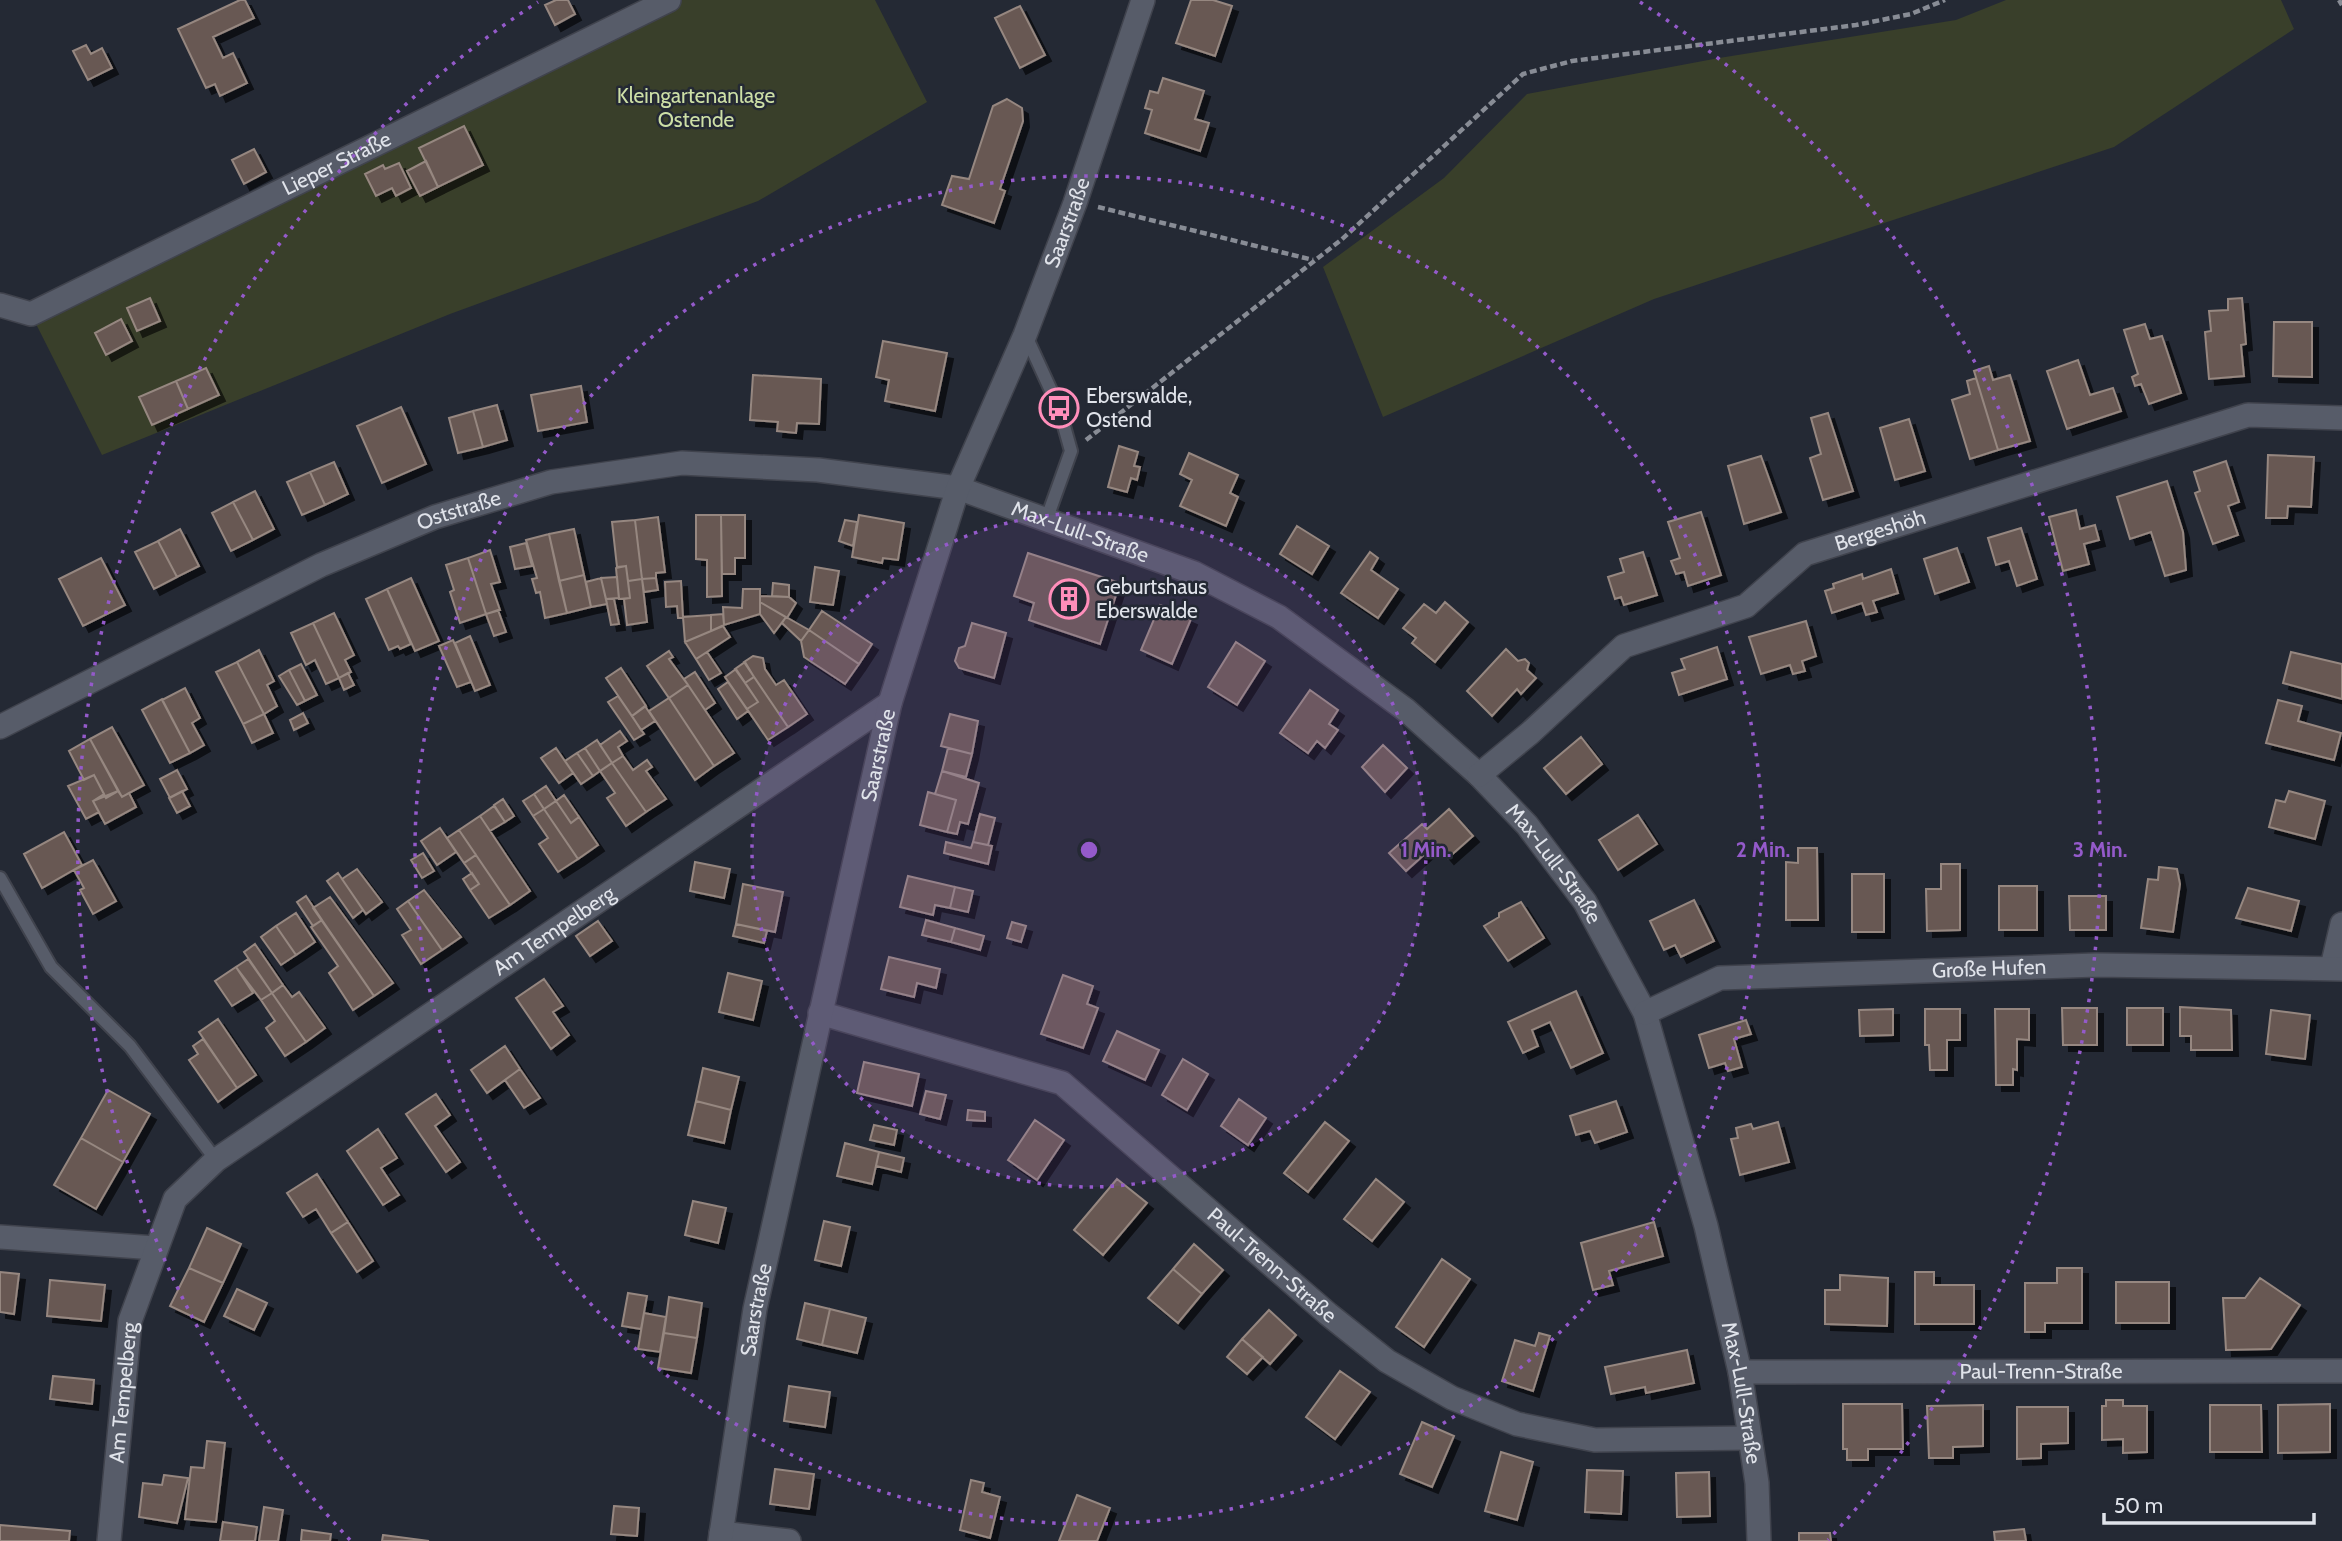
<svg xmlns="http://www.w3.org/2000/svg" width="2342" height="1541" viewBox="0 0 2342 1541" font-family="Cabin,sans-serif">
<defs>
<filter id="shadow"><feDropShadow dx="6" dy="6" stdDeviation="0" flood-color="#0009"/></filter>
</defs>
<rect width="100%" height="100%" fill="#242934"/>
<!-- green -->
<path fill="#393f2a" d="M672,0H875L927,102L758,201L450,314L102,455L31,314Z
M2006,0H2281L2294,29L2114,147L1654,299L1383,417L1323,267L1444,178L1527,94L1719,58L1956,20Z"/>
<!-- building -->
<path fill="#685953" stroke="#968780" stroke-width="2" filter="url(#shadow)" d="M240,0H245L254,18L213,37L223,58L233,53L247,83L220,96L215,84L206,88L178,29Z
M556,0H568L575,14L555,25L545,5Z
M1191,0H1213L1232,6L1215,56L1176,43Z
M1020,6L1045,55L1020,68L995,18Z
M86,45L91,54L102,48L112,68L88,80L73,51Z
M1163,78L1204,91L1195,119L1209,123L1200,151L1145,133L1152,110L1145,108L1150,91L1158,93Z
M1007,99L1022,108L1023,121L1000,189L1005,191L994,223L942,205L952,176L969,179L993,106Z
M464,126L483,165L438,187L419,148Z
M254,149L266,172L244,184L232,160Z
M426,161L438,187L420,196L407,171Z
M399,163L411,188L396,196L392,188L376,196L365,174L383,165L385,169Z
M150,298L160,321L137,331L127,308Z
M2242,298L2246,344L2241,345L2244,376L2209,379L2205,332L2211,331L2209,311L2228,310V299Z
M121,319L132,341L106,355L95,333Z
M2274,322H2312V377L2273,376Z
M2145,324L2150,339L2162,336L2181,393L2149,404L2141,384L2135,386L2132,377L2138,374L2124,330Z
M883,341L947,353L935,411L885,401L889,380L876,377Z
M2078,360L2090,395L2113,388L2121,411L2067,429L2047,371Z
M1989,366L1993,380L2010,375L2030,441L1998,450L1974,371Z
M206,368L219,395L188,409L176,381Z
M753,375L821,379L819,424L797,423L796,433L777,431L778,422L750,420Z
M1976,378L1998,450L1970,459L1952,400L1970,394L1967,381Z
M176,381L188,409L152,425L139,397Z
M581,386L587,422L538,431L531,395Z
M497,405L507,440L483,447L473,411Z
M401,407L426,464L382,483L357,426Z
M473,411L483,447L458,453L449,418Z
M1828,413L1853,491L1823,500L1810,458L1821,454L1811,418Z
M1909,419L1925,471L1895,480L1880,428Z
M1119,446L1138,452L1134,466L1140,467L1137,480L1131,478L1127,492L1108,487Z
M1189,453L1238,475L1230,493L1238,497L1226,526L1180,506L1192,480L1180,474Z
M2268,455L2314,457L2311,507L2288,506L2287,518H2266Z
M1761,456L1781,512L1744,524L1728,466Z
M2226,461L2239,502L2228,506L2238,535L2213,544L2195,493L2200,491L2194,472Z
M334,462L348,494L325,505L310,472Z
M310,472L325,505L302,515L287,482Z
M2167,481L2183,532L2186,570L2165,576L2151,532L2130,539L2117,497Z
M255,491L274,529L253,540L233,502Z
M233,502L253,540L231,551L212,513Z
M2076,510L2080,529L2095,525L2099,540L2084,544L2089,564L2063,571L2049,517Z
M1701,512L1721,575L1688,586L1684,572L1676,574L1671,561L1680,558L1668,522Z
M696,515H721L722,596L707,597V560L696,559Z
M721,515H745V558H735V574H722Z
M859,515L904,523L898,560L883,558L882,563L852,557Z
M658,517L665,572L656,573V578L642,579L635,520Z
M635,520L642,579L628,581L626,566L617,567L612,522Z
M845,520L857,522L853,546L839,541Z
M1297,526L1329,546L1312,574L1280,554Z
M2021,528L2037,579L2017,586L2009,561L1996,565L1988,538Z
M180,529L199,566L177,577L158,541Z
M574,529L584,575L559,581L549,534Z
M549,534L567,613L545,618L540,592L536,593L532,579L537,578L526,540Z
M158,541L177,577L154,589L135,552Z
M526,543L532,566L515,569L510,547Z
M1957,548L1969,582L1935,594L1924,559Z
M490,550L500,582L491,584L500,610L486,614L468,558Z
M1370,552L1378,558L1371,570L1398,589L1378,618L1341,593Z
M1643,552L1657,595L1624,605L1621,597L1615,599L1608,577L1624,572L1620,559Z
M1028,553L1120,583L1100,644L1029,620L1034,603L1014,596Z
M101,558L125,605L83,626L59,579Z
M468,558L486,614L460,623L450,592L454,590L446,565Z
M626,566L630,598L619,599L616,568Z
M815,567L839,571L833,605L810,602Z
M1891,569L1898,593L1873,601L1877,612L1866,615L1862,603L1832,613L1825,591L1834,588L1833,584L1862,574L1863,579Z
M584,575L591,607L567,613L559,581Z
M617,577L619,598L606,599L601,578Z
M411,578L439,641L415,651L387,589Z
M601,578L607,604L591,607L586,582Z
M656,578L658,590L644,592L642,579Z
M642,579L647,622L627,625L624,599L630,598L628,581Z
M681,581L683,618H678L677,606L666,607L665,582Z
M773,583L789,585V597L772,596Z
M387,589L411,644L400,649L398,646L389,650L366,599Z
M743,589H760V614L724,625L723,607L742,608Z
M760,596L789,597L796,603L787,618L760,602Z
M606,599H614L619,624L611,625Z
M760,602L786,617L774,633L760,614Z
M1445,602L1468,622L1435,662L1412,643L1416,638L1403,628L1424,604L1436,613Z
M1160,605L1191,619L1172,664L1141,650Z
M498,610L506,632L494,636L486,614Z
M822,611L872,644L859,664L809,630Z
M334,613L354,655L345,660L351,672L339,678L313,623Z
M723,614L724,625L711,631V615Z
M711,615V631L685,642L683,617Z
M786,617L809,630L801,641L782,623Z
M1806,621L1816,656L1802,661L1805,671L1793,674L1790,665L1761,674L1749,637Z
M313,623L339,678L326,684L315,660L306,665L291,633Z
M972,623L1006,633L994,678L959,668L955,661L959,648L965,646Z
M723,626L730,637L696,659L685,642Z
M809,630L859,664L845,684L804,657L801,641Z
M470,636L490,685L475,691L455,643Z
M453,640L471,682L457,687L439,646Z
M1236,642L1265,661L1237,705L1208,687Z
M1717,647L1727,679L1679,695L1672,673L1685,669L1681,659Z
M1506,649L1518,661L1525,659L1529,663L1527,670L1536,678L1521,694L1517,689L1492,716L1467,691Z
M259,650L274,681L267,685L277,706L264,714L237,662Z
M669,651L673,657L669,659L688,685L669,698L647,666Z
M707,652L721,673L709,680L696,659Z
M2291,652L2342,664V699L2283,683Z
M753,656L763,658L765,669L776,685L784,680L807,714L788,727L744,662Z
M237,662L264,714L243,724L216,672Z
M745,662L754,677L745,683L735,669Z
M301,664L317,695L305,701L289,670Z
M621,668L646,706L632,716L606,678Z
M736,669L758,702L747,709L725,677Z
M289,670L305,701L297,705L279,676Z
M695,672L715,703L705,710L684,679Z
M348,673L354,685L344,690L339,678Z
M754,677L788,727L768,740L747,709L758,702L745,683Z
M728,682L748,711L737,719L718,689Z
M688,685L734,753L714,766L669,698Z
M185,688L200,718L192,723L204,745L190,753L162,700Z
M1310,690L1338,710L1329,724L1338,730L1325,748L1317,741L1308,753L1280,733Z
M618,696L644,734L634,740L608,702Z
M669,698L714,766L695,780L649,711Z
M162,699L190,753L170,763L142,710Z
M2278,700L2302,706L2298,721L2341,733L2334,760L2266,743Z
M645,706L655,721L641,730L632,716Z
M303,713L308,723L294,730L290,720Z
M264,714L273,733L252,743L243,724Z
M950,714L978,721L972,754L941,746Z
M112,727L144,785L122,797L90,739Z
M620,731L627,741L618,747L623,756L612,763L600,745Z
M1581,737L1602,764L1566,794L1544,768Z
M90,739L118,791L106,798L94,775L84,780L69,751Z
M597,740L612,763L600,771L585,748Z
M1383,745L1407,768L1385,792L1362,767Z
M556,748L573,773L559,783L541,758Z
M585,748L600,771L593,776L577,753Z
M948,748L972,754L966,777L942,771Z
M577,753L593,776L581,784L565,761Z
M623,756L633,770L647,760L652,767L646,771L666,799L646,812L612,763Z
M612,763L646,812L626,826L607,798L615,793L600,771Z
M177,770L187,789L170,798L160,779Z
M942,771L979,783L968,824L960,822L957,834L947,832L956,800L935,794Z
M94,775L104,794L93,801L99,812L86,819L68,786Z
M546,786L556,801L544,809L534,794Z
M118,791L122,797L129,793L136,807L105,824L93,801Z
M182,791L190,806L177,813L169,798Z
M2289,791L2325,801L2315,839L2269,827L2276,800L2285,802Z
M928,792L956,800L947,832L920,825Z
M534,794L544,809L533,816L523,801Z
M564,795L579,817L571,823L556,801Z
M503,799L514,816L505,822L494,805Z
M556,801L571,823L579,817L598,845L578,859L544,809Z
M494,806L505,822L490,831L480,816Z
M544,809L578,859L558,872L539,844L548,838L533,816Z
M1449,809L1473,836L1448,858L1436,844L1406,871L1389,853L1422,824L1427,829Z
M980,814L995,818L988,845L973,842Z
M1638,815L1657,844L1618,870L1599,840Z
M480,816L530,891L510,905L459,830Z
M440,828L456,852L437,865L421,841Z
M459,830L476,855L464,863L447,838Z
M64,832L82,865L42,888L24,854Z
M946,842L971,848L973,842L992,846L988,864L944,853Z
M1798,848H1817L1818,920H1786V862L1798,863Z
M423,853L434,871L422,878L411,860Z
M476,855L510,905L489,918L470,890L479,884L464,863Z
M93,860L116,901L93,914L80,890L84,888L74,870Z
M695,862L730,869L724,898L690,891Z
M1941,864H1960V930L1927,931L1926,889H1941Z
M2159,867L2177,869L2180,884L2173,932L2141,928L2148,879L2158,880Z
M357,869L382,902L366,914L342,879Z
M338,873L363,910L353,918L327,881Z
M472,873L479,884L470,890L463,879Z
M1852,874H1884V932H1852Z
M908,876L955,887L950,908L935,905L933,915L900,907Z
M743,884L783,892L775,932L736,924Z
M1999,886H2037V930H1999Z
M955,887L973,891L968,912L950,908Z
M2248,888L2299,901L2291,931L2236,918Z
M424,890L461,937L442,950L408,901Z
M306,896L322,920L313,926L297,902Z
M2069,896H2106V930H2070Z
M330,897L393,983L374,996L313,908Z
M1694,900L1714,941L1681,957L1675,945L1664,950L1650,921Z
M408,901L442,950L421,964L402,935L411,930L397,909Z
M1521,902L1544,938L1508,961L1484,926L1499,917V913Z
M296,913L315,942L296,955L276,926Z
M322,920L374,996L353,1010L329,973L338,966L311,927Z
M926,920L955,928L951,942L922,935Z
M598,921L612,941L590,956L576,936Z
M1012,922L1026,926L1021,942L1007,938Z
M736,924L767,931L764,943L733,936Z
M276,926L296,955L281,965L261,937Z
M955,928L984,936L980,950L951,942Z
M255,944L283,985L272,993L244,952Z
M889,957L940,969L936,988L917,983L914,997L881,989Z
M248,959L272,993L261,1000L236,967Z
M236,967L253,993L232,1006L215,981Z
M728,973L762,981L753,1020L719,1012Z
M1063,975L1093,986L1087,1004L1098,1008L1083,1048L1041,1034Z
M544,979L563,1006L553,1012L569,1035L551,1049L516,998Z
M283,985L292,997L299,992L325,1028L306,1042L272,993Z
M1576,991L1603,1053L1571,1068L1550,1022L1532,1030L1538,1046L1523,1053L1508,1022Z
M272,993L306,1042L285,1056L266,1028L275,1021L261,1000Z
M2180,1007L2231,1010L2232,1050H2191V1036H2180Z
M2062,1008H2097V1045H2063Z
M2127,1008H2163V1045H2127Z
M1893,1009V1035L1860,1036L1859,1010Z
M1925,1009H1960V1040H1947V1070H1930L1929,1045H1925Z
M1995,1009H2029V1040L2017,1039V1070L2013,1069V1085H1996Z
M2271,1010L2310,1015L2305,1059L2266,1054Z
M218,1019L256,1075L237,1088L199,1032Z
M1746,1020L1751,1034L1734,1039L1742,1067L1728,1071L1725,1063L1709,1068L1699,1035Z
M1117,1031L1159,1050L1145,1080L1103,1061Z
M203,1039L237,1088L218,1102L189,1060L198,1054L193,1046Z
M505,1046L520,1069L487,1093L471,1070Z
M1183,1059L1208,1074L1187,1110L1162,1095Z
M864,1062L919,1074L912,1106L857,1093Z
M703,1068L739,1077L731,1110L696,1101Z
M520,1069L540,1098L524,1108L505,1080Z
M108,1090L150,1114L123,1162L81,1138Z
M926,1091L946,1095L940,1119L920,1114Z
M436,1094L450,1115L435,1126L460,1162L446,1172L406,1114Z
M1239,1099L1266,1118L1248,1145L1221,1126Z
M696,1101L731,1110L724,1143L688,1135Z
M1616,1101L1627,1132L1595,1143L1590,1131L1576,1135L1570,1116Z
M968,1110L985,1112V1121L967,1120Z
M1035,1120L1064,1140L1037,1180L1008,1160Z
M1325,1122L1349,1141L1308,1192L1284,1173Z
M1778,1122L1789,1162L1740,1175L1731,1139L1738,1138L1736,1128L1751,1124L1753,1129Z
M874,1125L897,1130L894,1145L870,1140Z
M378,1129L397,1158L381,1168L399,1195L383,1205L347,1151Z
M81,1138L123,1162L96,1209L54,1185Z
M845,1143L879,1152L872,1184L837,1176Z
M879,1152L904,1158L901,1172L876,1166Z
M317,1174L348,1222L331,1233L316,1209L303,1217L287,1193Z
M1117,1179L1147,1203L1103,1255L1074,1230Z
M1376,1179L1404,1202L1372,1241L1344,1219Z
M693,1201L726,1208L718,1243L685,1235Z
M824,1221L850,1227L841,1266L815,1260Z
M348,1222L373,1261L357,1272L331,1233Z
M1654,1222L1663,1256L1609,1271L1613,1285L1593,1290L1581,1243Z
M207,1228L241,1244L223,1283L189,1268Z
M1194,1244L1223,1270L1202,1294L1173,1269Z
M1442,1259L1470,1279L1424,1347L1396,1327Z
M189,1268L223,1283L204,1322L170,1306Z
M2057,1268H2082V1323H2045V1332H2025V1283H2057Z
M1173,1269L1202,1294L1178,1323L1148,1298Z
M0,1272L19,1274L14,1314L0,1312Z
M1915,1272H1934V1285H1974V1324H1915Z
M1840,1275L1888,1278L1887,1326L1825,1324V1290H1840Z
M2260,1278L2300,1305L2271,1349L2226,1350L2223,1298H2245Z
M50,1280L105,1285L101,1321L47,1316Z
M2116,1282H2169V1323H2116Z
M237,1289L267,1303L254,1330L224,1316Z
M628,1293L647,1296L641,1329L622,1326Z
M669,1297L702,1303L697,1338L664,1333Z
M805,1303L830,1309L822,1345L797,1339Z
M830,1309L866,1318L857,1353L822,1345Z
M1269,1310L1296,1335L1270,1364L1242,1339Z
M644,1313L666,1317L660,1352L638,1349Z
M664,1333L697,1338L691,1373L658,1368Z
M1539,1333L1550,1336L1533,1391L1502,1381L1515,1340L1535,1346Z
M1242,1339L1263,1357L1247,1374L1227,1357Z
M1687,1350L1694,1383L1646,1393L1645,1387L1611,1394L1605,1367Z
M1340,1371L1370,1392L1335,1439L1306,1417Z
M53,1376L94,1380L92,1404L50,1399Z
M789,1386L830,1392L825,1427L784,1421Z
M2106,1400H2123V1406H2147V1452L2123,1453V1439L2102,1440V1406H2106Z
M1843,1404H1902L1903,1449H1868V1460H1847V1449H1843Z
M2330,1404V1452L2278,1453V1405Z
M1983,1405V1446L1953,1447V1458H1929L1927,1406Z
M2210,1405H2261L2262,1452H2210Z
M2017,1407H2068V1443L2041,1444V1458L2017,1459Z
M1422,1422L1454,1436L1432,1487L1400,1474Z
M207,1441L225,1443L216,1522L185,1519L191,1467L204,1468Z
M1501,1452L1533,1462L1517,1520L1485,1511Z
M775,1469L814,1474L809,1509L770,1504Z
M1587,1470L1623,1471L1621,1514L1585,1512Z
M1709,1472L1710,1516L1677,1517L1676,1473Z
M164,1475L188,1478L177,1523L139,1517L143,1483L162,1485Z
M971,1480L984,1483L982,1492L1000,1497L990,1538L960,1530Z
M1077,1495L1110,1508L1097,1541H1059Z
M614,1506L639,1508L637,1536L611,1534Z
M264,1507L283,1510L278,1541H259Z
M223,1522L257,1527L255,1541H220Z
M0,1525L70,1531L69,1541H0Z
M2024,1529L2026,1541H1995L1994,1532Z
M302,1530L331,1534L330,1541H301Z
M1799,1533H1830L1831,1541H1799Z
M383,1535L429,1541H382Z"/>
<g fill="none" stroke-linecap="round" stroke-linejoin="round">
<!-- service casing -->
<g stroke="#40434d" stroke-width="16">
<path id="service" d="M1026,336L1059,408L1071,451L1047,518
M0,878L51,967L130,1046L216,1160"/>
</g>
<!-- minor casing -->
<g stroke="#40434d" stroke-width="26">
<g id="minor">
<path id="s1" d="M0,305L31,314L669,0"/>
<path id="s2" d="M0,727L321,565L435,517L551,482L682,463L818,470L958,488L1194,573L1279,617L1406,710L1479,775L1527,825L1585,902L1645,1013L1706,1226L1740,1372L1757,1483L1759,1541"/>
<path id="s3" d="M1479,775L1530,733L1624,646L1746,606L1805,554L2248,415L2342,418"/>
<path d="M2332,967L2342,924"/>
<path id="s4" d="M820,1013L1062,1083L1328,1314L1387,1361L1452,1398L1517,1424L1595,1440L1750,1438"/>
<path id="s5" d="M1645,1013L1720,978L2096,965L2342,969"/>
<path d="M0,1237L155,1248"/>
<path id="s6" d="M1740,1372L2342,1371"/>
<path d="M721,1533L789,1541"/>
<path id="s7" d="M109,1541L130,1321L175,1199L216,1160L890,703"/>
<path id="s8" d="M720,1541L755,1309L890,703L958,488L1025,335L1075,203L1143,0"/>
</g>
</g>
<!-- path -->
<path stroke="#888c95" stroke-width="4.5" stroke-dasharray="7 3.5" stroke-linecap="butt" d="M2339,0L2342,5
M1098,207L1313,260
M1086,440L1341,240L1523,74L1572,61L1856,25L1911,14L1945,0"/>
<!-- service -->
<use href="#service" stroke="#575c69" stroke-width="12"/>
<!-- minor -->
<use href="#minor" stroke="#575c69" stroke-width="23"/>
</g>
<!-- distance rings -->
<circle cx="1089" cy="850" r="337" fill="#945aca" fill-opacity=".12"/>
<g fill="none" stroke="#945aca" stroke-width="3.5" stroke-dasharray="3.5 7">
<circle cx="1089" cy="850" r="337"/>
<circle cx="1089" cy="850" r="674"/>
<path d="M350 1540A1011 1011 0 0 1 538 2M1640 2A1011 1011 0 0 1 1828 1540"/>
</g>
<!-- icons -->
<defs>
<g id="bus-ring" transform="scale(2.0125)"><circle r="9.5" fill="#242934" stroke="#ff8eba" stroke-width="1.5"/><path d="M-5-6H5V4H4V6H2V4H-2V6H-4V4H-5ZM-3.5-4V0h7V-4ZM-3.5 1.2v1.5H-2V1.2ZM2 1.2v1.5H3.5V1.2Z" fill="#ff8eba"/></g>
<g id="building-ring" transform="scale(2.0125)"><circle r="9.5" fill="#242934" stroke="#ff8eba" stroke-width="1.5"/><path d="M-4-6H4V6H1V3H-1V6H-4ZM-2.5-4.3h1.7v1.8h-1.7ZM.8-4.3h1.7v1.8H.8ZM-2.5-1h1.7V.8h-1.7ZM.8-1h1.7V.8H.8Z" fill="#ff8eba"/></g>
</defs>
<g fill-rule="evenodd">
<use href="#bus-ring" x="1059" y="408"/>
<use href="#building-ring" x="1069" y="599"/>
</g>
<g text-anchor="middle" stroke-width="5" stroke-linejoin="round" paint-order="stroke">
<!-- park labels -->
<g font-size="21" fill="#cddfa6" stroke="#242934">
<text x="696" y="103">Kleingartenanlage<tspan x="696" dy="24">Ostende</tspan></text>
</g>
<!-- street labels -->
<g font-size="21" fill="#e0e3ea" stroke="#242934">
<text dy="7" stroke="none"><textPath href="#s1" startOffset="373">Lieper Straße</textPath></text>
<text dy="7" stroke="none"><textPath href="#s8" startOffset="1368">Saarstraße</textPath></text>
<text dy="7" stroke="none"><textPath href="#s2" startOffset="508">Oststraße</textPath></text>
<text dy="7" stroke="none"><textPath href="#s3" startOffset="480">Bergeshöh</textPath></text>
<text dy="7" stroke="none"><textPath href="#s2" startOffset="1144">Max-Lull-Straße</textPath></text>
<text dy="7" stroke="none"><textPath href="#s8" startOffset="802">Saarstraße</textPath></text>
<text dy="7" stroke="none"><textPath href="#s2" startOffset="1732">Max-Lull-Straße</textPath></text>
<text dy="7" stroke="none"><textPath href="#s7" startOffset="816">Am Tempelberg</textPath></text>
<text dy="7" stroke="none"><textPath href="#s5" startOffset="352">Große Hufen</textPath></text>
<text dy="7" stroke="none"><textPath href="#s4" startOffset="530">Paul-Trenn-Straße</textPath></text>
<text dy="7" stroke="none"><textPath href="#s8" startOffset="234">Saarstraße</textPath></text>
<text dy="7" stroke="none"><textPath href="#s6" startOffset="301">Paul-Trenn-Straße</textPath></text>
<text dy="7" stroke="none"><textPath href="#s2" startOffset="2300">Max-Lull-Straße</textPath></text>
<text dy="7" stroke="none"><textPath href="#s7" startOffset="149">Am Tempelberg</textPath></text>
</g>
<!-- poi labels -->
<g font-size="21" fill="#e0e3ea" stroke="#242934" text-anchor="start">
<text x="1086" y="403">Eberswalde,<tspan x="1086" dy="24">Ostend</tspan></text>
<text x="1096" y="594">Geburtshaus<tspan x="1096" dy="24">Eberswalde</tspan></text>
</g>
</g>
<circle cx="1089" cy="850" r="10" fill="#945aca" stroke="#242934" stroke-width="3.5"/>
<g font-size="21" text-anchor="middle" font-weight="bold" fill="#945aca" stroke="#242934" stroke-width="5" stroke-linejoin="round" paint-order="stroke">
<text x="1426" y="857">1 Min.</text>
<text x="1763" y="857">2 Min.</text>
<text x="2100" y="857">3 Min.</text>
</g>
<!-- scale -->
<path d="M2104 1513v10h210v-10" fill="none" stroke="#e0e3ea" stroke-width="3.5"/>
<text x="2114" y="1513" font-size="21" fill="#e0e3ea" stroke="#242934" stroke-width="5" paint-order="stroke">50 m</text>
</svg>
